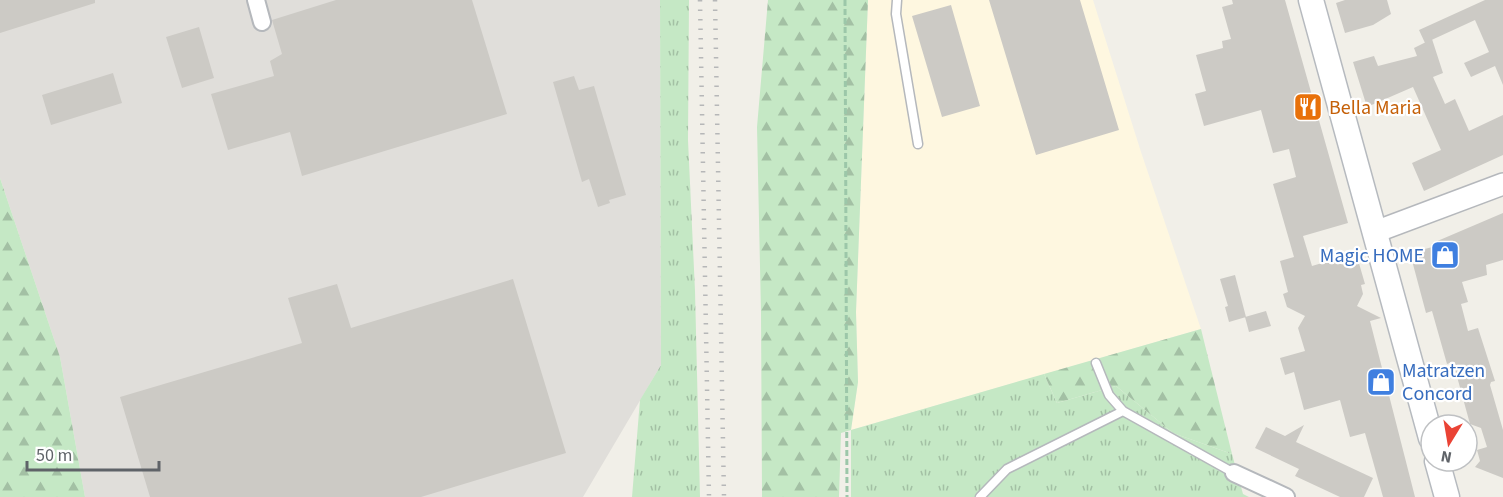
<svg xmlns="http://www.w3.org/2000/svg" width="1503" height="497" viewBox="0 0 1503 497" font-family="'Source Sans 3',sans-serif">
<defs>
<pattern id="grass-tufts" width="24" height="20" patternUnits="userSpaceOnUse" patternTransform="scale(1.5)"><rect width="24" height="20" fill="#c5e8c5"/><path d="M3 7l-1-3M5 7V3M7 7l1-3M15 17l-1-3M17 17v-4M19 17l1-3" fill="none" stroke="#a3c0a4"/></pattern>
<pattern id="forest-firs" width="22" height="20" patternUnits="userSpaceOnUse" patternTransform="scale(1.5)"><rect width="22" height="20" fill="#c5e8c5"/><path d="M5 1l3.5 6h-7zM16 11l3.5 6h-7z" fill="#a3c0a4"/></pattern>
</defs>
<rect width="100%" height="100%" fill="#f1efe8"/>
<!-- commercial -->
<path fill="#fef7e0" d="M868,0H1093L1141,152L1201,329L851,430L858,382L856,312Z"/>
<!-- industrial -->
<path fill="#e0deda" d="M0,0H660L661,365L583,497H85L60,357L0,178Z"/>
<!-- grass -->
<path fill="url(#grass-tufts)" d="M660,0H689L688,140L695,291L700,497H632L640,400L661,365Z
M1044,374L1057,403L1116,386L1173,433L1232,454L1243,494L1249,497H851V430Z"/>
<!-- forest -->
<path fill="url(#forest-firs)" d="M768,0H868L856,312L858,382L851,430L841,433L839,497H762L761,313L757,127Z
M0,178L60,357L85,497H0Z
M1201,329L1232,454L1173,433L1116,386L1057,403L1044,374Z"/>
<!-- building -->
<path fill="#cccac5" d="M0,0H95V3L0,33Z
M336,0H472L507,114L302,176L290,132L228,150L211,94L274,76L270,61L282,54L272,20Z
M989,0H1080L1119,130L1036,155Z
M1232,0H1285L1348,223L1303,236L1312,266L1356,253L1365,284L1361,285L1363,294L1357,306L1381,318L1370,321L1415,497H1383L1365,433L1350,437L1340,400L1304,410L1294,372L1285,375L1280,358L1305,351L1298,328L1305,316L1287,307L1283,294L1288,292L1280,261L1294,257L1273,184L1296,177L1289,149L1273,153L1261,110L1204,126L1195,94L1206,91L1196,55L1223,48L1222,41L1231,39L1222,7L1233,4Z
M1345,0H1387L1391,14L1373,25L1345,33L1336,3Z
M1485,0H1503V85L1495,66L1471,77L1464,63L1489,52L1475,20L1425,43L1419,30Z
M951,5L980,106L942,117L912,16Z
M199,27L214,78L182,88L166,37Z
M1432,39L1443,73L1433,77L1445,104L1455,99L1469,131L1503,115V155L1424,191L1412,163L1441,150L1413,87L1367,107L1353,62L1374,56L1378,66L1417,56L1414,48Z
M113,73L122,103L51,125L42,95Z
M574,76L579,90L594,86L626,195L609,200L610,203L598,207L589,179L582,182L553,82Z
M1503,213V260L1486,265L1487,275L1462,282L1468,302L1461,304L1468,331L1478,328L1495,381L1491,382L1490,385L1503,430V478L1475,467L1480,461L1477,450L1487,447L1481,428L1470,424L1453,362L1447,364L1432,311L1426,313L1410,253L1436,246L1435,242Z
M1235,275L1246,317L1229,322L1225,307L1228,306L1220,279Z
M513,279L566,453L421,497H150L120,397L302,343L288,298L337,284L351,328Z
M1266,311L1271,326L1249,332L1245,317Z
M1304,425L1296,442L1373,478L1364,497H1340L1295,476L1299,469L1255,448L1266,427L1285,436Z"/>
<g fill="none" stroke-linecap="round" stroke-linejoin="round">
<!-- service casing -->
<g stroke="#b5b8bc" stroke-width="11">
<path id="service" d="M897,0L896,14L918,144
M1096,363L1109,395L1123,411
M980,497L1007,469L1123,411L1234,473"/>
</g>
<!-- minor casing -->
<g stroke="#b5b8bc" stroke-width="20">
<path id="minor" d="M256,0L262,22
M1234,473L1286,497"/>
</g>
<!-- tertiary casing -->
<g stroke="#b5b8bc" stroke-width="24">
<path id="tertiary" d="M1375,232L1503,184"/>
</g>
<!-- secondary casing -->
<g stroke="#b6babf" stroke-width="27">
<path id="secondary" d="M1311,0L1431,438
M1437,461L1447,497"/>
</g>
<!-- path -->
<path stroke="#9cc7a9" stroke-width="3" stroke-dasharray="6 3" stroke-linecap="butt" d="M845,0L847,497"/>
<!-- service -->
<use href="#service" stroke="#fff" stroke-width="8"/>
<!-- minor -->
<use href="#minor" stroke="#fff" stroke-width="16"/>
<!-- tertiary -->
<use href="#tertiary" stroke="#fff" stroke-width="21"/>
<!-- secondary -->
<use href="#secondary" stroke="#fff" stroke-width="24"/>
<!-- rail -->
<path stroke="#b6b7b8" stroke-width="4.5" stroke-dasharray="1.5 8" stroke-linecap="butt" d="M700,0L709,497
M715,0L724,497"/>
</g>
<!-- icons -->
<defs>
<g id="restaurant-square" transform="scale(1.5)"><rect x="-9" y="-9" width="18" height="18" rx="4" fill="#e8710a" stroke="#fff"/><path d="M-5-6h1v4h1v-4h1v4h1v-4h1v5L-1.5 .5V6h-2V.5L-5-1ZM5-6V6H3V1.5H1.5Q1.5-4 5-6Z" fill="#fff"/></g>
<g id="shop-square" transform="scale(1.5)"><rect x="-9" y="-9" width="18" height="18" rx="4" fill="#3f7fe0" stroke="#fff"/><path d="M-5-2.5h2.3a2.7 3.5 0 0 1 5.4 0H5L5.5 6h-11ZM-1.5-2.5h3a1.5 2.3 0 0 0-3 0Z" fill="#fff"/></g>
</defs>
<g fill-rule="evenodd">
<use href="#restaurant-square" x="1308" y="107"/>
<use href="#shop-square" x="1445" y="255"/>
<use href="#shop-square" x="1381" y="382"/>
</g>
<g text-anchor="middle" stroke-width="4.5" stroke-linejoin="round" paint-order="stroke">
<!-- food labels -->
<g font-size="20" fill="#c56008" stroke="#fff" text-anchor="start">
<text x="1329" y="114">Bella Maria</text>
</g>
<!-- shop labels -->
<g font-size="20" fill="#366cbe" stroke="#fff" text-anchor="end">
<text x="1424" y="262">Magic HOME</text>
<text x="1402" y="377" text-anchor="start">Matratzen<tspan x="1402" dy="23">Concord</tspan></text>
</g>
</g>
<!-- north arrow -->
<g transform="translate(1449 443) rotate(191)"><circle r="28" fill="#ffffff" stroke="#bfc1c3" stroke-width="1.5"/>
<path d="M0-4.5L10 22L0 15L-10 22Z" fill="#ea4335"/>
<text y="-9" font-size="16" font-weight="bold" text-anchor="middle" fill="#5f6368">N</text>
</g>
<!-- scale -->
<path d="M27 461v9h132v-9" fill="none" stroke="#5f6368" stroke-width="3"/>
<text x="36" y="461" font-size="18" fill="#5f6368" stroke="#ffffff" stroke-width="4.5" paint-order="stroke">50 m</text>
</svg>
